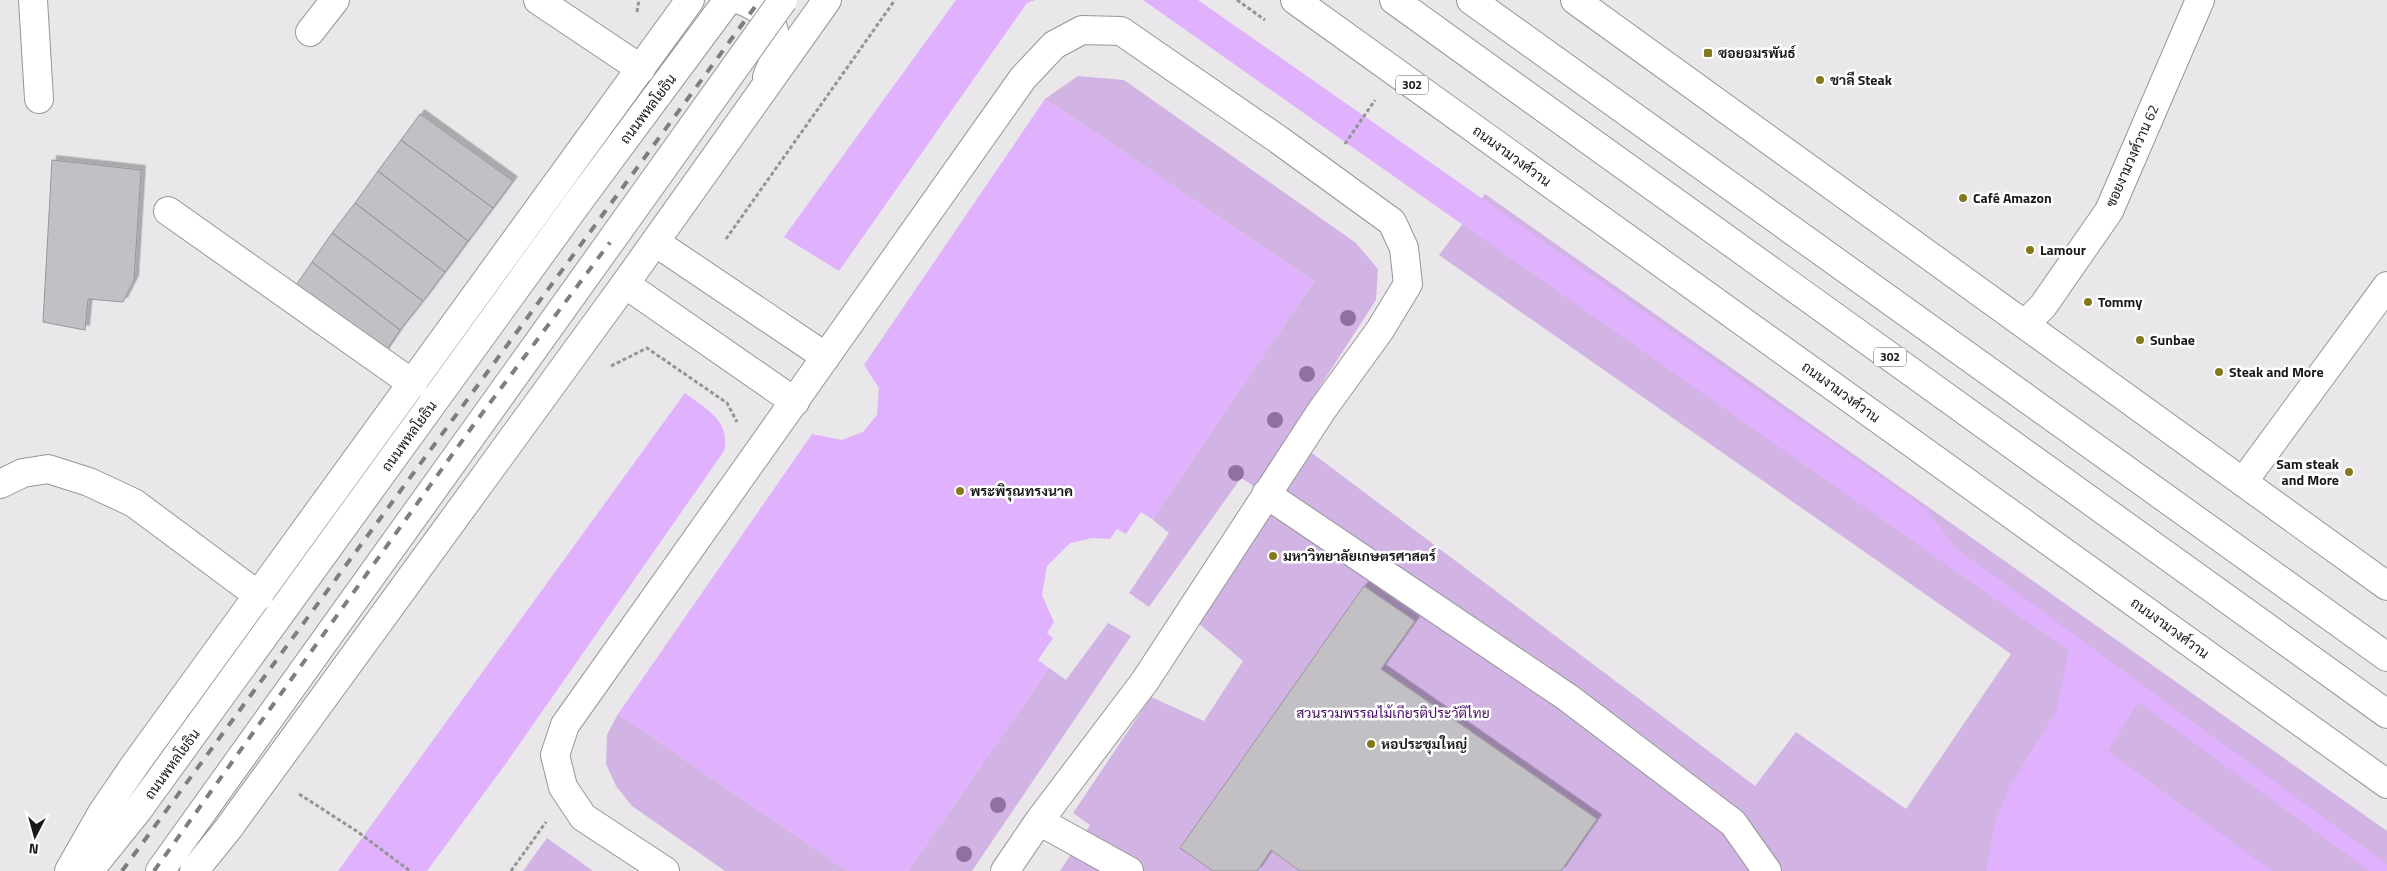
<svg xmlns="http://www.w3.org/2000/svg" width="2387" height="871" viewBox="0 0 2387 871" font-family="'Titillium Web',Sarabun,sans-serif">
<defs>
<filter id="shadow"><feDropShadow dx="4.5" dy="-4.5" stdDeviation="0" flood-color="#0004"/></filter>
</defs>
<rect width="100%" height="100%" fill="#e9e7ea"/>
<!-- green -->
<path fill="#d1b3e4" d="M1078,76L1124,80L1356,243L1378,269L1376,300L1255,487L1241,478L1149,607L1129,593L1169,533L1152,519L1314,281L1045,99Z
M1485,194L2387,831V871H1060L1090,825L1073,813L1151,697L1204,721L1243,661L1197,622L1312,453L1755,786L1796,732L1906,809L2011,654L1439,255Z
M1108,623L1131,636L972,871H908L1049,668L1066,680Z
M618,714L847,871H725L632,806L616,786L606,764L607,735Z
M547,838L593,871H523Z"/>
<!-- water -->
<path fill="#e0b1fd" d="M956,0H1035L1027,3L839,271L784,237Z
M1143,0H1198L1925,508L1956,548L2387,864V871H2369L2138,702L2108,751L2272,871H1986L1995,823L2009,787L2056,711L2069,651Z
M1045,99L1314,281L1152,519L1141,512L1126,534L1117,529L1110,539L1092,538L1070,543L1047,566L1042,595L1054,622L1047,633L1053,638L1038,660L1049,668L908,871H847L618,714L812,434L842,440L863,432L877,415L879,388L864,365Z
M685,393C706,409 731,420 724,451L507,762L427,871H338Z"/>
<!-- building -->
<path fill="#c2c0c4" stroke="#979598" filter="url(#shadow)" d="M420,114L513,181L493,208L401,140Z
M401,140L493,208L468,241L378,171Z
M52,160L141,170L134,280L123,302L88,299L85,330L43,322Z
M378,171L468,241L445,272L355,203Z
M355,203L445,272L423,301L332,233Z
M332,233L423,301L400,330L312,262Z
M312,262L400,330L383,355L294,288Z
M1364,586L1415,621L1381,669L1597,819L1561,871H1300L1271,850L1257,871H1213L1180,848Z"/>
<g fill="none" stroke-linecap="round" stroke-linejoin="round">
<!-- minor casing -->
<g stroke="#979599" stroke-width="30">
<path id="minor" d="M33,0L39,99
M538,0L641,69
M310,32L335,0
M168,211L413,384
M655,242L826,357
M625,284L795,402
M2025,324L2043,306L2109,211L2200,0
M2243,482L2387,286
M0,484L23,473L48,469L89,482L134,503L259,596
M1266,494L1567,697L1733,823L1767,871
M1039,821L1129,871
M665,871L583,817L563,787L555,755L565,725L1023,78L1054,45L1082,30L1121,31L1279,140L1392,222L1404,248L1408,284L1380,330L1322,410L1145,681L1039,821L1005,871"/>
</g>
<!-- major casing -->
<g stroke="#979599" stroke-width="30">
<path id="major" d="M740,0C778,13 783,42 767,77
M1295,0L2387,784
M1394,0L2387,714
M1471,0L2387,657
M1575,0L2387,586
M69,871L102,813L134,766L690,0
M89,871L138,810L579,201L728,0
M160,871L618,231
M194,871L228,829L625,284L827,0"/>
</g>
<!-- path -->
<path stroke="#959496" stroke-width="3" stroke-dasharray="4 2.5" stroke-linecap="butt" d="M1237,0L1265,20
M637,12L639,0
M1345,144L1375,100
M726,239L895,0
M611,366L647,348L727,403L737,422
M299,794L358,832L410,871
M511,871L546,822"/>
<!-- minor -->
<use href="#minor" stroke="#fff" stroke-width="28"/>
<!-- major -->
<use href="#major" stroke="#fff" stroke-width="28"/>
<!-- rail -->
<path stroke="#7e7d7f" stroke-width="4" stroke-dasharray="9 9" stroke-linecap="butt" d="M122,871L760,0
M154,871L472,427L791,0"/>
<!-- major-bridge casing -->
<g stroke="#979599" stroke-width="30" stroke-linecap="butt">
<path id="major-bridge" d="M618,231L783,0"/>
</g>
<!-- major-bridge -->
<use href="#major-bridge" stroke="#fff" stroke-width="28"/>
</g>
<!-- trees -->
<g fill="#926fa1">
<circle cx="1348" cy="318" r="8"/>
<circle cx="1307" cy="374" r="8"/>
<circle cx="1275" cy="420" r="8"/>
<circle cx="1236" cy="473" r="8"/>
<circle cx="998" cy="805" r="8"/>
<circle cx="964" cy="854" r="8"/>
</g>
<!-- markers -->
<g fill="#83781c" stroke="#fff" stroke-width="2">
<rect x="1703" y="48" width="10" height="10" rx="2.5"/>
<circle cx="1820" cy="80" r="5"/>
<circle cx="1963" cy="198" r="5"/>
<circle cx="2030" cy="250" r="5"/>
<circle cx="2088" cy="302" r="5"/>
<circle cx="2140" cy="340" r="5"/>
<circle cx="2219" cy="372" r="5"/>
<circle cx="2349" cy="472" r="5"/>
<circle cx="960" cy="491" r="5"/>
<circle cx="1273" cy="556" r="5"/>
<circle cx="1371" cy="744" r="5"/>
</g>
<g text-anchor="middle" stroke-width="5" stroke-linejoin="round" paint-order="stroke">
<!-- shield labels -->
<g fill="#fff" stroke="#5e5e5f" stroke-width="1">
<rect x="1396" y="75.5" width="32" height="19" rx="4"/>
<rect x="1874" y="347.5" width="32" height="19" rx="4"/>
</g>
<g font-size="12" font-weight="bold" fill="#19191a">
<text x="1412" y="89">302</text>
<text x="1890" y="361">302</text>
</g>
<!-- poi labels -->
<g font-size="14" font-weight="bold" fill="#19191a" stroke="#fff" text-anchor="start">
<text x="1718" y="58">ซอยอมรพันธ์</text>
<text x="1830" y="85">ชาลี Steak</text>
<text x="1973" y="203">Café Amazon</text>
<text x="2040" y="255">Lamour</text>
<text x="2098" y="307">Tommy</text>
<text x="2150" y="345">Sunbae</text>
<text x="2229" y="377">Steak and More</text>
<text x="2339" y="469" text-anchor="end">Sam steak<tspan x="2339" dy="16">and More</tspan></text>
<text x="970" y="496">พระพิรุณทรงนาค</text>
<text x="1283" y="561">มหาวิทยาลัยเกษตรศาสตร์</text>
<text x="1381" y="749">หอประชุมใหญ่</text>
</g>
<!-- street labels -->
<g font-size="14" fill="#19191a" stroke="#fff">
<text transform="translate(648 109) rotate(-53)" y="5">ถนนพหลโยธิน</text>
<text transform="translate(1512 156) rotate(36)" y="5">ถนนงามวงศ์วาน</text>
<text transform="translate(2132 156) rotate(-66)" y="5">ซอยงามวงศ์วาน 62</text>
<text transform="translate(1841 392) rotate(36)" y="5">ถนนงามวงศ์วาน</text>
<text transform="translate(409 436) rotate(-54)" y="5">ถนนพหลโยธิน</text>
<text transform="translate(2170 628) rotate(36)" y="5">ถนนงามวงศ์วาน</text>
<text transform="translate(172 764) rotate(-54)" y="5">ถนนพหลโยธิน</text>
</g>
<!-- park labels -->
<g font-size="14" fill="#4a0d66" stroke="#fff">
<text x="1393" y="718">สวนรวมพรรณไม้เกียรติประวัติไทย</text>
</g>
</g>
<!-- north arrow -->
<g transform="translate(35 836) rotate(186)" stroke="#ffffff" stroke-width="4" paint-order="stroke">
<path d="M0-4L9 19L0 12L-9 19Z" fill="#19191a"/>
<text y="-8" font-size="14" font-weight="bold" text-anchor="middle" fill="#19191a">N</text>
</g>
</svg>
